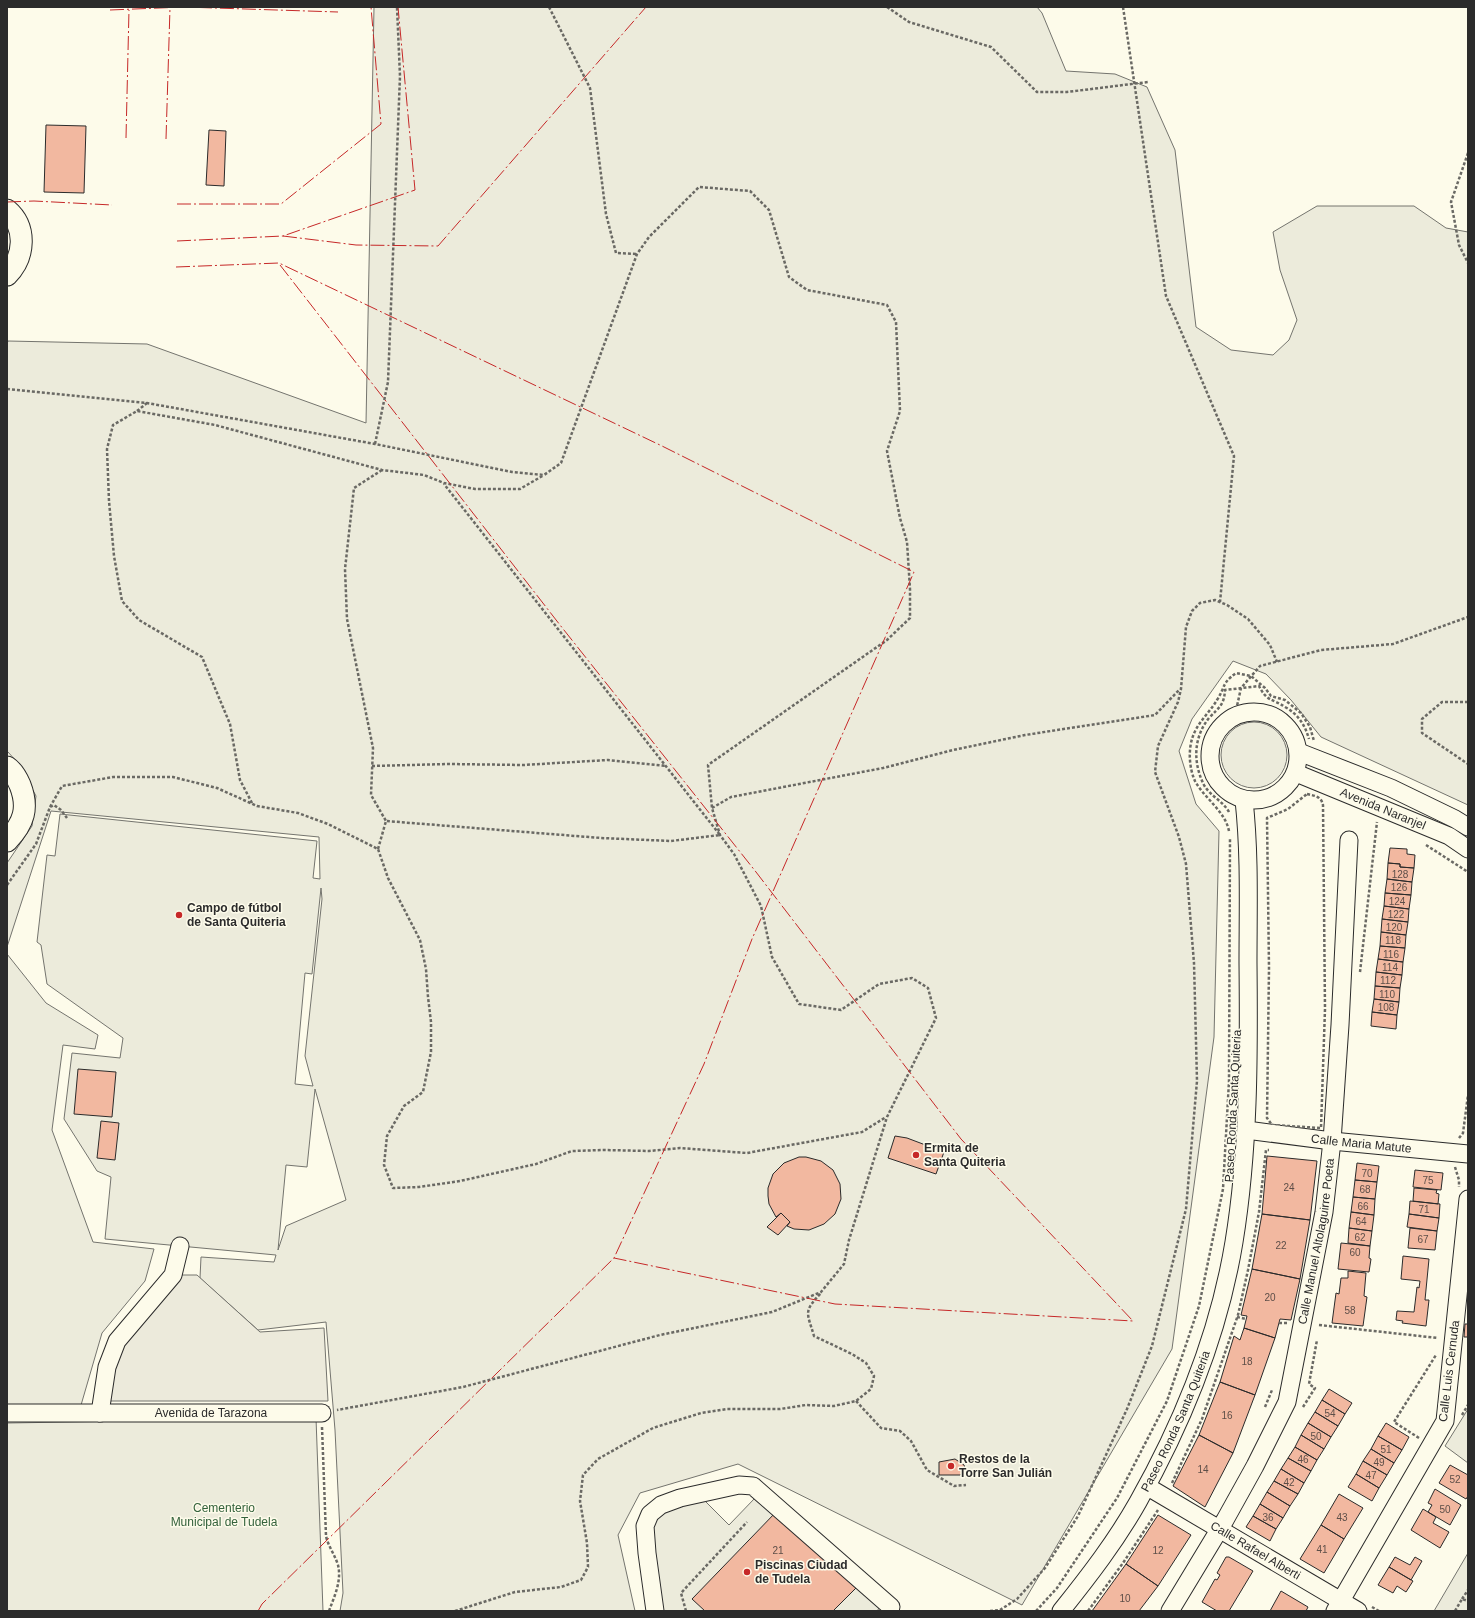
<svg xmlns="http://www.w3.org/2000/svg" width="1475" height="1618" viewBox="0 0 1475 1618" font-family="Arial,sans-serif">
<rect width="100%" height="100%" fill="#fdfbea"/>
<!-- green -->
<path fill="#ecebdb" stroke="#74746e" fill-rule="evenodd" d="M374,7H1037L1042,13L1066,71L1115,74L1147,87L1175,150L1196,327L1231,350L1273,355L1289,340L1297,320L1280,270L1273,232L1317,206H1414L1446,228L1468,232V805L1321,737L1291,700L1266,674L1233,661L1192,719L1179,751L1196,804L1219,831L1214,1037L1172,1349L1022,1605L738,1464L640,1493L618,1535L635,1611H340L343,1593L335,1430L326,1322L258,1330L200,1278L201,1257L274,1262L276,1255L105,1239L111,1177L97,1171L64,1119L72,1053L120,1058L123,1038L47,984L41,945L37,942L47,855L55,856L60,814L317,841L313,878L320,879L319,837L51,811L7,947V863L32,826L36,796L19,764L7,751V344L8,341L147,344L366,423ZM321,888L322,899L305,1056L313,1086L295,1084L305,973L312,974ZM315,1089L346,1200L286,1226L278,1250L286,1165L307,1167Z
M1221 755a33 33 0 1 1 66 0a33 33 0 1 1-66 0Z
M7,954L46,1003L98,1035L95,1049L63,1045L52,1130L93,1242L154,1249L145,1281L102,1333L79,1412L7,1406Z
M1468,1409V1463L1445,1446Z
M316,1418L323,1611H7V1423Z
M702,1498L729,1525L755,1498L880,1607L877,1611H661L651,1537L655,1520L678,1504Z
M1468,1553V1611H1434Z"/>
<!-- parking -->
<path fill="#eceadb" stroke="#74746e" d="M173,1275H197L260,1332L324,1328L328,1401H102L107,1367Z"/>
<!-- building -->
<path fill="#f2b8a0" stroke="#2b2b2b" d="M46,125L86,126L84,193L44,192Z
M209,130L226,131L224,186L206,185Z
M1390,848L1407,849V854L1415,855L1414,868L1400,867V864L1388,863Z
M1388,863L1400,864V867L1414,868L1412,882L1387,879Z
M1387,879L1412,882L1411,895L1385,893Z
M1385,893L1411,895L1409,909L1384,906Z
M1384,906L1409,909L1408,922L1382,919Z
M1382,919L1408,922L1406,935L1381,932Z
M1381,932L1406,935L1405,948L1380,946Z
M1380,946L1405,948L1403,962L1378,959Z
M1378,959L1403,962L1402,975L1376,972Z
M1376,972L1402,975L1400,988L1375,986Z
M1375,986L1400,988L1399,1002L1374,999Z
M1374,999L1399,1002L1397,1015L1372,1012Z
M1372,1012L1397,1015L1396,1029L1371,1026Z
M78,1069L116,1072L112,1117L74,1114Z
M101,1121L119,1123L115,1160L97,1158Z
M895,1136L907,1138L944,1152L936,1174L888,1158Z
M1267,1156L1317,1161L1310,1220L1262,1214Z
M799,1157H806L821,1161L833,1170L840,1184L841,1199L835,1214L824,1224L809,1230L794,1229L787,1226L790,1222L781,1213L776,1217L769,1204L768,1196V1188L773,1174L784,1163Z
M1357,1163L1379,1166L1377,1182L1355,1180Z
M1415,1170L1443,1173L1441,1190L1413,1187Z
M1355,1180L1377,1182L1375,1199L1353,1197Z
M1414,1188L1437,1190L1436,1193L1439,1194L1438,1204L1413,1201Z
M1353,1197L1375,1199L1374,1215L1351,1212Z
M1410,1201L1440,1204L1439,1218L1409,1214Z
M1351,1212L1374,1215L1372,1231L1349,1228Z
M781,1213L790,1222L778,1235L767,1227Z
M1262,1214L1310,1220L1300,1279L1252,1269Z
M1409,1214L1439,1218L1437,1231L1407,1227Z
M1349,1228L1372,1231L1370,1246L1348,1243Z
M1410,1228L1437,1231L1435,1250L1408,1248Z
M1341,1243L1370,1246L1369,1258L1371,1259L1369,1272L1338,1269Z
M1403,1256L1429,1259L1425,1300H1429L1426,1326L1402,1323L1403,1321L1396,1320L1397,1311L1414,1312L1417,1287L1419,1288L1420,1281L1401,1279Z
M1252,1269L1300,1279L1291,1320L1280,1319L1275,1338L1244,1328L1247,1316L1241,1315Z
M1348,1271L1366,1273L1364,1296L1367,1297L1363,1326L1332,1323L1336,1293L1339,1294L1341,1278H1348Z
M1465,1324H1468V1337H1464Z
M1244,1328L1275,1338L1255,1395L1220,1382L1234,1336L1240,1340Z
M1220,1382L1255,1395L1233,1453L1199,1435Z
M1329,1389L1352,1403L1345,1414L1322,1400Z
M1322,1400L1345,1414L1338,1426L1315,1412Z
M1315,1412L1338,1426L1331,1437L1308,1423Z
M1308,1423L1331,1437L1324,1449L1301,1435Z
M1386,1423L1409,1437L1402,1450L1378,1436Z
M1199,1435L1233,1453L1205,1507L1173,1486Z
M1301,1435L1324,1449L1317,1460L1295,1447Z
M1378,1436L1402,1450L1394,1463L1371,1449Z
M1295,1447L1317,1460L1311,1471L1288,1458Z
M1371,1449L1394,1463L1387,1475L1363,1461Z
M1288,1458L1311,1471L1304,1483L1281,1469Z
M955,1459L964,1465L965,1468L963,1473L960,1475H939V1462Z
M1363,1461L1387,1475L1379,1488L1356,1474Z
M1450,1465L1468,1475V1496L1466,1499L1439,1483Z
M1281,1469L1304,1483L1298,1494L1274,1481Z
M1356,1474L1379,1488L1372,1501L1348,1487Z
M1274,1481L1298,1494L1290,1506L1267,1492Z
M1435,1489L1461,1505L1450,1525L1428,1512L1432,1505L1428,1503Z
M1267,1492L1290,1506L1283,1518L1260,1504Z
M1339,1494L1363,1508L1344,1539L1321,1525Z
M1260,1504L1283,1518L1276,1529L1253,1516Z
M1423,1509L1436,1517L1433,1523L1449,1532L1440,1548L1411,1530Z
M776,1512L856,1588L833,1611H705L692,1599Z
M1158,1515L1191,1535L1158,1586L1126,1564Z
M1253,1516L1276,1529L1270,1541L1246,1527Z
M1321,1525L1344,1539L1324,1573L1300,1559Z
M1226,1557H1229L1253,1571L1229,1611H1217L1202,1602L1215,1579L1217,1580L1220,1575L1217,1573Z
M1395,1557L1410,1565L1415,1557L1422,1561L1411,1580L1389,1567Z
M1126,1564L1158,1586L1139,1611H1092Z
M1389,1567L1413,1581L1406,1592L1397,1586L1393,1593L1378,1585Z
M1281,1591L1308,1607L1306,1611H1270Z"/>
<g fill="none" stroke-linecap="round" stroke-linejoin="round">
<!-- minor casing -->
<g stroke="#2b2b2b" stroke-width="19">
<g id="minor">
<circle cx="1254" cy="756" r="44"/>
<path d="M1299,752L1391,788L1455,819L1468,827"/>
<path id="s1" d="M1296,773L1449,836L1468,849"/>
<path id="s2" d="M1254,1131L1332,1141L1468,1154"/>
<path id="s3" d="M7,1413H322"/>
<path d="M100,1413L107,1367L117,1341L173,1275L180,1246"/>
<path id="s4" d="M1153,1490L1358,1611"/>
<path d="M655,1611L647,1553L645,1526L650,1514L661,1505L680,1498L739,1485L753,1486L891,1607"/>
<path id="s5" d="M1061,1611C1089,1576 1116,1541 1138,1502C1183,1422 1219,1333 1234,1242C1249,1150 1249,1056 1248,963C1248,909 1250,855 1244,800"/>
<path id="s6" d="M1170,1611L1225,1520L1255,1466L1287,1402L1324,1212L1332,1141L1340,1025L1349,840"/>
<path d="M1335,1611L1445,1421L1468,1199"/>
</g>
</g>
<!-- major casing -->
<g stroke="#2b2b2b" stroke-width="23">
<path id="major" d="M7,210C27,227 25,257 7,275
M7,767C13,771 17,778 20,785C29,808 24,823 7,841"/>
</g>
<!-- path -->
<path stroke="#6a6964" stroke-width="2.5" stroke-dasharray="3 2" stroke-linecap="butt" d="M549,7L590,88L606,214L616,253L637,254
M887,7L909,22L991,47L1037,92H1067L1148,82
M1123,7L1166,296L1234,456L1220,602
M1468,153L1451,202L1459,245L1468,263
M7,389L147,403L375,444L512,472L544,475L561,463L637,254L649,237L699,187L750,191L769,210L789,277L807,290L887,305L896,322L900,411L887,451L900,518L907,542L910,589V618L887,640L708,765L712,808L720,835L734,854L761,906L772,957L799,1004L841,1010L879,984L912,978L928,988L936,1018L887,1117L849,1240L844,1264L821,1292L772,1312L660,1335L463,1387L337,1410
M137,411L147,403
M375,444L388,382L400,76L397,7
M382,470L354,488L345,569L347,619L373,748L371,795L386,821
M1468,702H1442L1422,719V733L1468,764
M1235,715L1241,688L1260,666L1321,650L1393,644L1468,617
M372,766L449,764L523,765L608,760L666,766
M1307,794C1315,796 1321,796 1323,805L1325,1009L1321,1128L1272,1125L1267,1118L1269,968L1267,818L1288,809Z
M252,803L240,780L230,724L202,657L139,620L122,601L114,556L109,501L107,449L113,425L137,411L215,425L382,470L424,475L444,483L475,489H520L544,475
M50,807L62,786L113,777H173L217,788L257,806L298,813L328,824L378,849L388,878L420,940L426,969L428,997L431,1022V1052L423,1092L404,1106L387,1136L384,1165L393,1188L419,1187L460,1181L536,1164L572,1151L604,1150L649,1151L680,1148L747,1153L862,1132L886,1117
M712,808L731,797L883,768L953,750L1025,735L1155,715L1180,689
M1229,812C1223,801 1210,796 1204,785C1193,763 1193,738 1209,718C1219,707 1224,706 1225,690L1259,686C1267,702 1272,698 1285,707C1298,714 1305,725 1309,739
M1229,831C1225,811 1205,799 1195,781C1189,768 1188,749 1193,736C1198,722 1210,712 1217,700C1226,686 1221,684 1236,673L1251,676L1265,688L1271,696L1285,700L1301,713L1310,727L1314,741
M1426,845L1468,872
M378,849L386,821L601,838L671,841L720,835L444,484
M7,885L36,844L50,807L54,805L61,810L67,818
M1360,972L1377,822
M1459,1138L1463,1133L1468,1095
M1455,1167L1459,1180V1187
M1237,1317L1246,1319
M1279,1323H1287
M1319,1325L1438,1338
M856,1401L881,1428L900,1431L911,1441L927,1470L954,1486L966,1485
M1265,1407L1272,1390
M1303,1407L1315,1388L1309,1384L1317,1340
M1462,1415L1468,1405
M322,1427L326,1536C328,1546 335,1555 338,1565C342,1581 334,1597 329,1611
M1419,1438L1394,1422L1436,1355
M1172,1483L1202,1419L1238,1315L1248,1270L1259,1212L1266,1150H1269
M1462,1599L1468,1590
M1372,1607L1379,1611
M455,1611L515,1592L561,1587L581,1580L588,1567L587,1543L580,1501L583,1475L598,1459L653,1428L701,1413L727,1409H780L806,1405L834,1406L856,1401L871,1389L874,1376L866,1363L852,1354L814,1336C807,1312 803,1312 821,1293
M686,1611L681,1593L747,1522
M990,1611L1000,1610L1017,1599L1045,1568L1078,1516L1127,1409L1152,1346L1186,1209L1197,1081L1194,963L1186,864L1179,837L1155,772L1158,746L1178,702L1181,689L1186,627L1192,611L1200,603L1215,600L1227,605L1248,619L1270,645L1277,662
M1036,1611L1057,1588L1117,1498L1167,1401L1199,1306L1223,1189L1229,1081L1230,838
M1088,1611L1123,1563L1158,1510
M1455,1611L1462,1599L1468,1601"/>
<!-- minor -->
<use href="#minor" stroke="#fdfbea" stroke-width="17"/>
<!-- major -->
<use href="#major" stroke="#fdfbea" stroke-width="21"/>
<!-- power -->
<path stroke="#c62828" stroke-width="1" stroke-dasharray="14 3 2 3" stroke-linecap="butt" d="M110,10L184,7L338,12
M126,138L129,10
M166,139L170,8
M7,202L34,201L112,205
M177,204H281L381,124L371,7
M283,236L356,245L438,246L646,7
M177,241L283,236L415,190L398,7
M280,265L560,625L756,872L961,1139L1133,1321L835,1304L614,1258
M176,267L279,263L662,446L914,572L752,939L704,1064L614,1258L262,1604L258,1611"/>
</g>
<!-- markers -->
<g fill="#c62828" stroke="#fdfbea" stroke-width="1.5">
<circle cx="179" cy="915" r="4"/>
<circle cx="916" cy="1155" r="4"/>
<circle cx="951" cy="1466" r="4"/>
<circle cx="747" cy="1572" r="4"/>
</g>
<g text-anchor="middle" stroke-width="3" stroke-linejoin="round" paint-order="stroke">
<!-- number labels -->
<g font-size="10" fill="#5d4e48">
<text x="1400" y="878">128</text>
<text x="1399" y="891">126</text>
<text x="1397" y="905">124</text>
<text x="1396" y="918">122</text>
<text x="1394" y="931">120</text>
<text x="1393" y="944">118</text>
<text x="1391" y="958">116</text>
<text x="1390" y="971">114</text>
<text x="1388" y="984">112</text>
<text x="1387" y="998">110</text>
<text x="1386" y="1011">108</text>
<text x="1367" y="1177">70</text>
<text x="1428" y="1184">75</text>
<text x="1289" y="1191">24</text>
<text x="1365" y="1193">68</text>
<text x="1363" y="1210">66</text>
<text x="1424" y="1213">71</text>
<text x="1361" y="1225">64</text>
<text x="1360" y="1241">62</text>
<text x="1423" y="1243">67</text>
<text x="1281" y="1249">22</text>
<text x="1355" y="1256">60</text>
<text x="1270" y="1301">20</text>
<text x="1350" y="1314">58</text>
<text x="1247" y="1365">18</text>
<text x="1330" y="1417">54</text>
<text x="1227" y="1419">16</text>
<text x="1316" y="1440">50</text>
<text x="1386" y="1453">51</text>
<text x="1303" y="1463">46</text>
<text x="1379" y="1466">49</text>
<text x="1203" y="1473">14</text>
<text x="1371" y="1479">47</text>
<text x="1455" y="1483">52</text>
<text x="1289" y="1486">42</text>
<text x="1445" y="1513">50</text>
<text x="1268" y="1521">36</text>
<text x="1342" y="1521">43</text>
<text x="1322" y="1553">41</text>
<text x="778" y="1554">21</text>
<text x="1158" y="1554">12</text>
<text x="1125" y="1602">10</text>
</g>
<!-- street labels -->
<g font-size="12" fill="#2b2b2b" stroke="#fdfbea">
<text dy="4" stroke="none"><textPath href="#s1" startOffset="94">Avenida Naranjel</textPath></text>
<text transform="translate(1233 1106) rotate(-87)" y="4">Paseo Ronda Santa Quiteria</text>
<text dy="4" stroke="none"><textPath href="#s2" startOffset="108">Calle Maria Matute</textPath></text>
<text dy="4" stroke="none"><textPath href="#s6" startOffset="403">Calle Manuel Altolaguirre Poeta</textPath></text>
<text transform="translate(1449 1371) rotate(-83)" y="4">Calle Luis Cernuda</text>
<text dy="4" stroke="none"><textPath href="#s3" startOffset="204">Avenida de Tarazona</textPath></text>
<text dy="4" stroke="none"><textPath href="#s5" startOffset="223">Paseo Ronda Santa Quiteria</textPath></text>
<text dy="4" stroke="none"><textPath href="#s4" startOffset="119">Calle Rafael Alberti</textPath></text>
</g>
<!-- poi labels -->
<g font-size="12" font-weight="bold" fill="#2b2b2b" stroke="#fdfbea" text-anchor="start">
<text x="187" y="912">Campo de fútbol<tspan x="187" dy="14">de Santa Quiteria</tspan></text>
<text x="924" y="1152">Ermita de<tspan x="924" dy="14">Santa Quiteria</tspan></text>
<text x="959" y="1463">Restos de la<tspan x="959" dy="14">Torre San Julián</tspan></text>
<text x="755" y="1569">Piscinas Ciudad<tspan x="755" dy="14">de Tudela</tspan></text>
</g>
<!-- park labels -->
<g font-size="12" fill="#34623c" stroke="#fdfbea">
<text x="224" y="1512">Cementerio<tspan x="224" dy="14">Municipal de Tudela</tspan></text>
</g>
</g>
<!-- border -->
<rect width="1475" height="1618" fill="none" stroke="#2b2b2b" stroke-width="16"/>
</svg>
